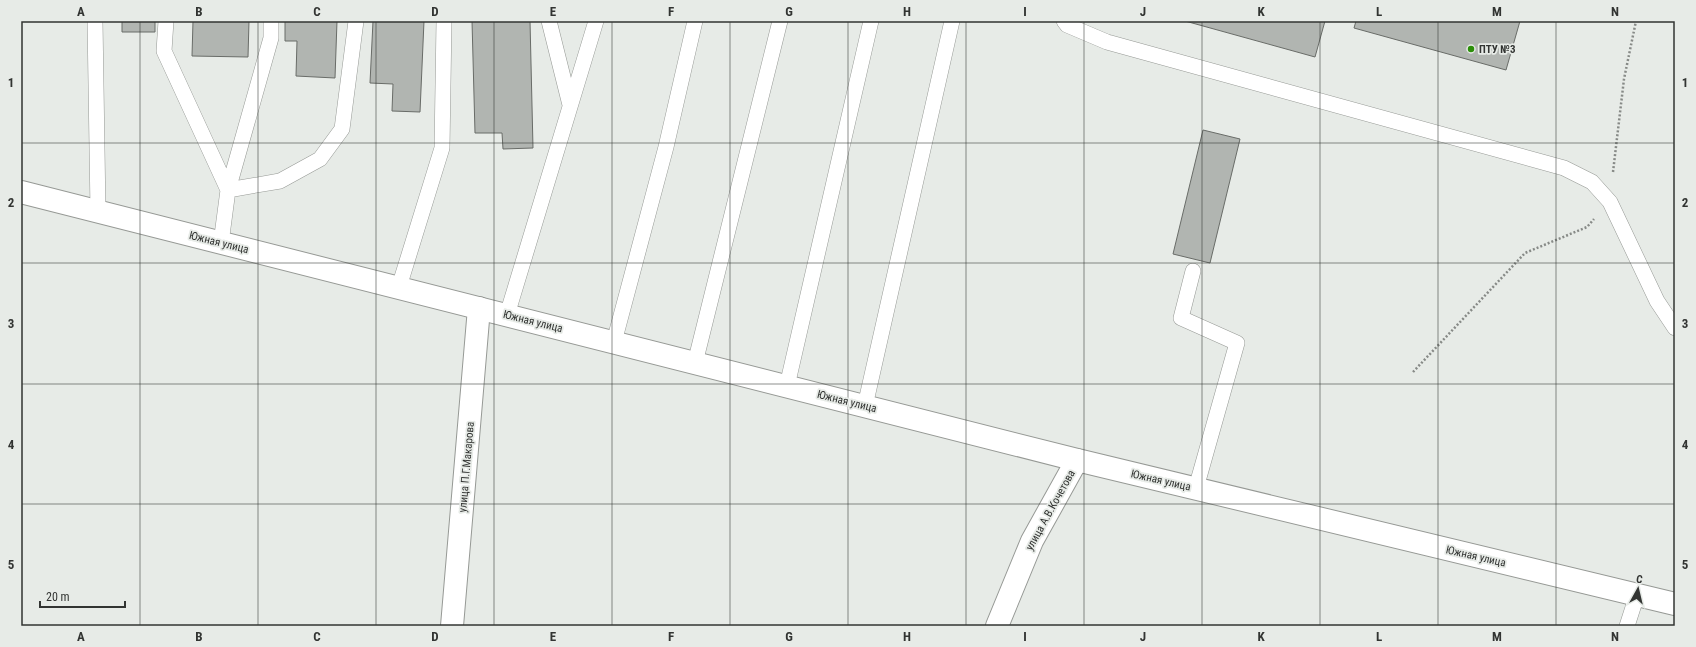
<svg xmlns="http://www.w3.org/2000/svg" width="1696" height="647" viewBox="0 0 1696 647" font-family="'Roboto Condensed',sans-serif">
<rect width="100%" height="100%" fill="#e7ebe7"/>
<!-- building -->
<path fill="#b1b5b1" stroke="#696c68" d="M122,21H155V32H122Z
M193,21H249L248,57L192,56Z
M285,21H337L335,78L296,76L297,41H285Z
M373,21H424L420,112L392,111L393,84L370,83Z
M472,21H530L533,148L503,149L502,133H475Z
M1185,21H1325L1315,57Z
M1356,21H1520L1506,70L1354,28Z
M1203,130L1240,139L1210,263L1173,254Z"/>
<g fill="none" stroke-linecap="round" stroke-linejoin="round">
<!-- service casing -->
<g stroke="#969995" stroke-width="16">
<path id="service" d="M95,21L98,212
M166,21L164,51L228,190L280,181L320,159L342,129L356,21
M549,21L570,105
M1064,21L1067,25L1107,42L1564,168L1592,182L1610,202L1657,301L1675,328
M221,243L228,190L271,38V21
M1193,271L1181,318L1237,343L1196,488
M399,287L442,148L444,21
M507,315L596,21
M614,342L666,147L695,21
M695,363L780,21
M787,386L871,21
M865,406L952,21
M1627,626L1637,595"/>
</g>
<!-- minor casing -->
<g stroke="#969995" stroke-width="24">
<path id="minor" d="M452,626L479,308
M997,626L1032,541L1077,460"/>
</g>
<!-- tertiary casing -->
<g stroke="#969995" stroke-width="24">
<path id="tertiary" d="M21,192L1077,460L1675,604"/>
</g>
<!-- path -->
<path stroke="#878a87" stroke-width="2.5" stroke-dasharray="2 2" stroke-linecap="butt" d="M1613,172L1624,79L1636,21
M1413,372L1525,253L1587,227L1594,219"/>
<!-- service -->
<use href="#service" stroke="#fff" stroke-width="15"/>
<!-- minor -->
<use href="#minor" stroke="#fff" stroke-width="22"/>
<!-- tertiary -->
<use href="#tertiary" stroke="#fff" stroke-width="22"/>
</g>
<!-- grid -->
<path fill="none" stroke="#323432" stroke-width="1" stroke-opacity="0.55" d="M140,21V626M258,21V626M376,21V626M494,21V626M612,21V626M730,21V626M848,21V626M966,21V626M1084,21V626M1202,21V626M1320,21V626M1438,21V626M1556,21V626M21,143H1675M21,263H1675M21,384H1675M21,504H1675"/>
<!-- markers -->
<circle fill="#2c8f0a" stroke="#e7ebe7" stroke-width="1.5" cx="1471" cy="49" r="4"/>
<g text-anchor="middle" stroke-width="3.5" stroke-linejoin="round" paint-order="stroke">
<!-- poi labels -->
<g font-size="11" font-weight="bold" fill="#323432" stroke="#e7ebe7" text-anchor="start">
<text x="1479" y="53">ПТУ №3</text>
</g>
<!-- street labels -->
<g font-size="11" fill="#323432" stroke="#e7ebe7">
<text transform="translate(219 242) rotate(14)" y="4">Южная улица</text>
<text transform="translate(533 321) rotate(14)" y="4">Южная улица</text>
<text transform="translate(847 401) rotate(14)" y="4">Южная улица</text>
<text transform="translate(466 467) rotate(-85)" y="4">улица П.Г.Макарова</text>
<text transform="translate(1161 480) rotate(13)" y="4">Южная улица</text>
<text transform="translate(1050 510) rotate(-61)" y="4">улица А.В.Кочетова</text>
<text transform="translate(1476 556) rotate(13)" y="4">Южная улица</text>
</g>
</g>
<!-- border -->
<rect width="1696" height="647" fill="none" stroke="#e7ebe7" stroke-width="44"/>
<!-- north arrow -->
<g transform="translate(1638 589) rotate(8)" stroke="#e7ebe7" stroke-width="3" paint-order="stroke">
<path d="M0-3L7 15L0 10L-7 15Z" fill="#323432"/>
<text y="-6" font-size="11" font-weight="bold" text-anchor="middle" fill="#323432">С</text>
</g>
<!-- scale -->
<path d="M40 601v6h85v-6" fill="none" stroke="#323432" stroke-width="2"/>
<text x="46" y="601" font-size="12" fill="#323432" stroke="#e7ebe7" stroke-width="3" paint-order="stroke">20 m</text>
<rect x="22" y="22" width="1652" height="603" fill="none" stroke="#323432" stroke-width="1.5"/>
<g font-size="13" text-anchor="middle" font-weight="bold" fill="#323432">
<text x="81" y="16">A</text>
<text x="199" y="16">B</text>
<text x="317" y="16">C</text>
<text x="435" y="16">D</text>
<text x="553" y="16">E</text>
<text x="671" y="16">F</text>
<text x="789" y="16">G</text>
<text x="907" y="16">H</text>
<text x="1025" y="16">I</text>
<text x="1143" y="16">J</text>
<text x="1261" y="16">K</text>
<text x="1379" y="16">L</text>
<text x="1497" y="16">M</text>
<text x="1615" y="16">N</text>
<text x="11" y="87">1</text>
<text x="1685" y="87">1</text>
<text x="11" y="207">2</text>
<text x="1685" y="207">2</text>
<text x="11" y="328">3</text>
<text x="1685" y="328">3</text>
<text x="11" y="449">4</text>
<text x="1685" y="449">4</text>
<text x="11" y="569">5</text>
<text x="1685" y="569">5</text>
<text x="81" y="641">A</text>
<text x="199" y="641">B</text>
<text x="317" y="641">C</text>
<text x="435" y="641">D</text>
<text x="553" y="641">E</text>
<text x="671" y="641">F</text>
<text x="789" y="641">G</text>
<text x="907" y="641">H</text>
<text x="1025" y="641">I</text>
<text x="1143" y="641">J</text>
<text x="1261" y="641">K</text>
<text x="1379" y="641">L</text>
<text x="1497" y="641">M</text>
<text x="1615" y="641">N</text>
</g>
</svg>
